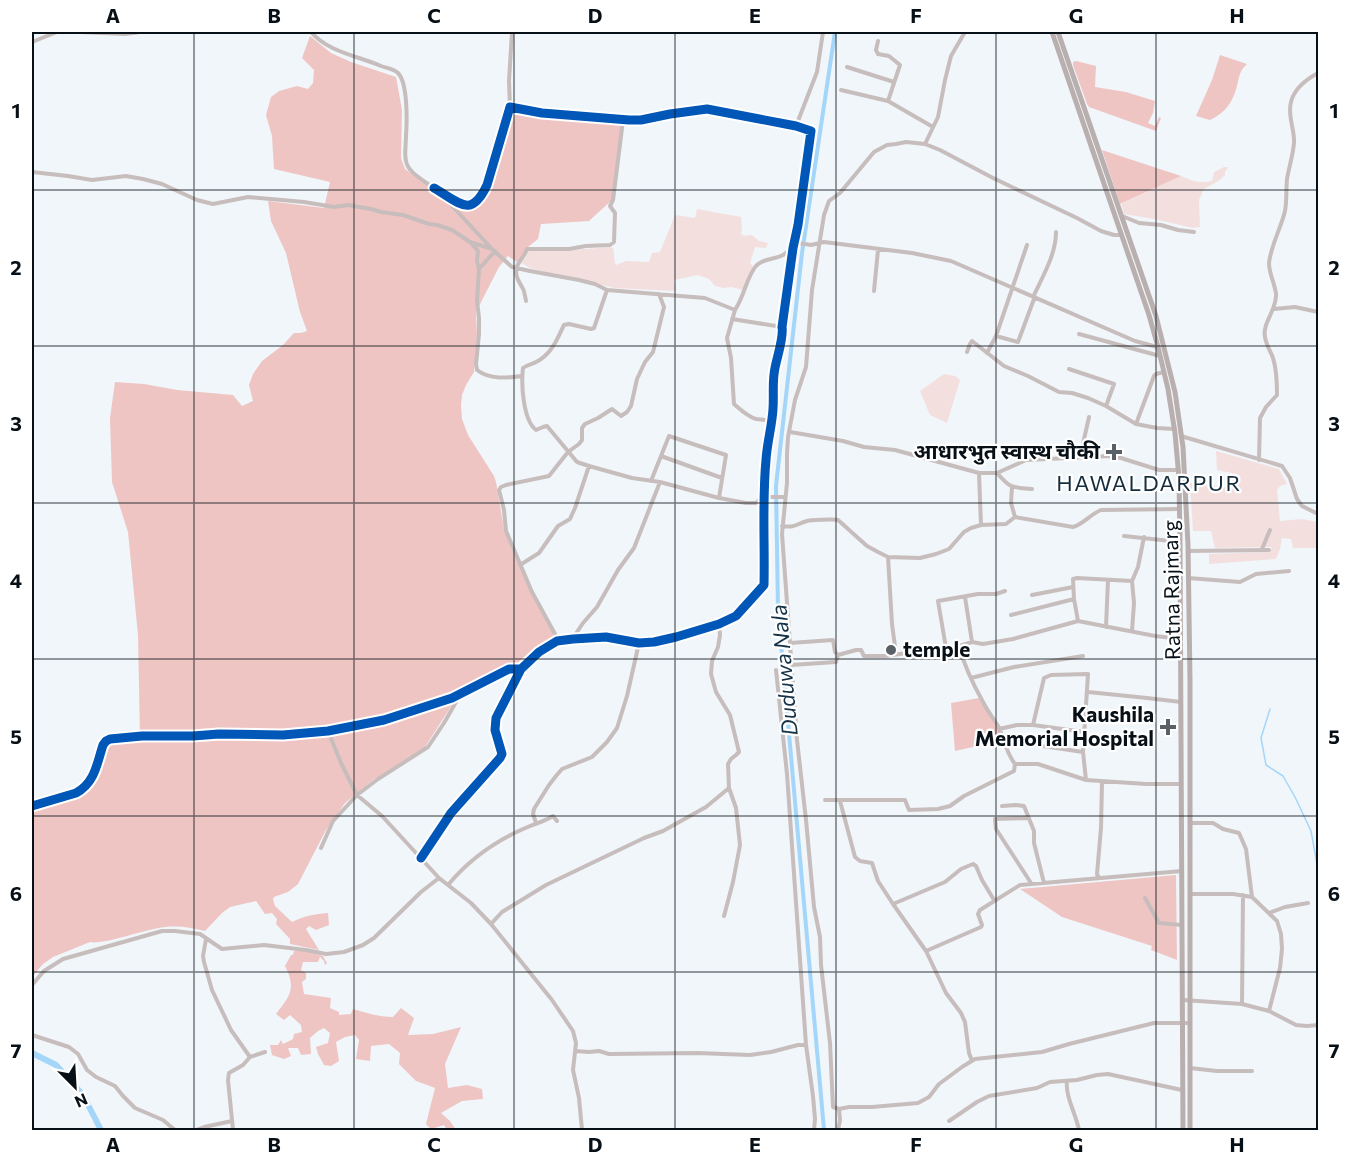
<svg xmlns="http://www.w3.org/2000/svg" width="1350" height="1162" viewBox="0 0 1350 1162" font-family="Commissioner,'Noto Sans Devanagari',sans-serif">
<rect width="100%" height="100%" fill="#f0f6fa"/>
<!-- green -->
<path fill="#f4dfdf" d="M1224,167H1228L1225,172V175L1220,180L1204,189L1199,200L1200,227L1193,228L1154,219L1124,214L1121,204L1181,176C1193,181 1200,184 1212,181L1214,172Z
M697,209L741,217L742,228L741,234L745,236L752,235L759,241L768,243L766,248L755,247L750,263L753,266L743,290L731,287L724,288L715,286L709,279L698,275L674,280L676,290L674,291L614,288L568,276L548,273L530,268L520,262L525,258L528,251L531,250L561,251L610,247L613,248C615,254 613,259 616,265L626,261L649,262L652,253L660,252L675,215L695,218Z
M944,374L955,376L960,380L947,423L930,415L920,391Z
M1216,451L1279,469L1287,484L1280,486L1277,490L1280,521L1302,519L1318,522V548H1293L1291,539L1282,538L1280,549L1276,559L1209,564V554L1270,552L1272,547L1215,548L1211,531H1193L1190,483L1230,488L1232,473L1217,470Z"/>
<!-- forest -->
<path fill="#efc5c4" d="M310,36L331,53L351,62L396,77L402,110L401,158L405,169L432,188L455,209L462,205L470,210L482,202L487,190L513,109L561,118L621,123L612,200L589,221L541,224L538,239L528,247L517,262L508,256L499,267L476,312L477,336L474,372L466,385L462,395L461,405L462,419L468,435L494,476L496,482L504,529L512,550L538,606L553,633V639L515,665L457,697L425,747L373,780L345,803L326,830L298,884L288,892L274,897L273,899L275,906L292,922C304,916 314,914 328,913L329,925L316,930L309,926L306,929L319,950L290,944V939L276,924L277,919L272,913L265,914L256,901L230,907L222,913L205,931C189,927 175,925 159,928C144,930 102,945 90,942L53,957L43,964L32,977V812C42,808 52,803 62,799C75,795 86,793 94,780C101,767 100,753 110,741L140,738L138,635L128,532L112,482L110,418L115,382L144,384L177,390L233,395L242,406L253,401L249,385L253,374L262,361L283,345L294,333H301L307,331L300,312L286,253L271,221L268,201L324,208L330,182L274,169L272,136L266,115L271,97L279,91L297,86L308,89L313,83L314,70L302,58Z
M1220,55L1247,64C1239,71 1239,78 1237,86C1233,102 1225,113 1210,120L1196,116L1212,80Z
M1076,61L1096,66L1095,87L1126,92L1155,101L1153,113L1148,123L1155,126L1159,117L1161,118L1156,131L1089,107L1087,104L1073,65V62Z
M1102,150L1181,176L1120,204Z
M979,698L1000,731V741L955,751L951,703Z
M1176,875L1177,960L1151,950L1152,946L1062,917L1020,889Z
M294,951H308L323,956L327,963L325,965L324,961L320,957L318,962H303L301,970L306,973V979L302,982L304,994L331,998L330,1008L339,1012V1015L351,1014L353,1009C367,1013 379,1017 393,1017L401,1008L414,1018L408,1035L433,1034L461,1027L445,1064L448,1088L467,1085L482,1089L483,1099L462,1101L441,1113L450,1121L456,1130H447L444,1125L431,1129L426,1124L435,1088L416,1081L399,1064L400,1053L389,1044L371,1046L370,1061L356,1059L359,1040L355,1035L345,1037L336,1042L339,1061L331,1066L324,1065L318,1054L316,1047L328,1043L330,1033L324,1028L318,1031L310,1038L311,1054L301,1055L298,1048H288L291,1056L284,1059L272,1055L270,1045H278L281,1040L283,1044L293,1039L294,1034L302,1032L301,1025L290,1015L284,1020L276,1014C291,995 296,988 285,966L291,955H293Z"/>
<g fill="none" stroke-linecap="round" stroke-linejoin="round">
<!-- stream -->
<path stroke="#a4d6fa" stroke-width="1.5" d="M1270,709L1261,738L1266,765L1283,776L1295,797L1311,831L1317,864H1318"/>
<!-- canal -->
<path stroke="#a4d6fa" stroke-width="4" d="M824,1130L778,609L776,486L802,253L835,32"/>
<!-- river -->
<path stroke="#a4d6fa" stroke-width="6" d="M32,1053L56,1065L83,1095L101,1130"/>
<!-- minor -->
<path stroke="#c7bdbc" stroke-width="4" d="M81,32L125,34L140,32
M311,32C328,52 358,56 381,66C386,68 394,69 398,73C408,83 407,122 406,136C406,146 403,160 409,168C413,175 427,183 434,188
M878,41L876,50L878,54L889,56L900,65L888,101L933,127
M32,42L57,32
M847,67L894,82
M841,90L888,101
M510,107L509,81L512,32
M799,126L798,121L817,72L823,32
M925,144L938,117L945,80L951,56L965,32
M32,172L68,176L92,180L126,176L143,179L162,184L197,200L213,204L248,197L304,202L334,207L348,205L371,209L381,212L403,215L429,224L437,225L452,230L470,242L492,249
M442,195L492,249L512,267L530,271L579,280L595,284L607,290L705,298L735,310C744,297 747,276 756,266C763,258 774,260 783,255C788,252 794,247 798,243L811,245L824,242L912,253L951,261L1135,341L1157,347
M1122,216L1139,223L1161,225L1178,230L1194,232
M471,243L478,251L477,261L479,269
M1027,245L996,336L1018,342L1034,299V295C1043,276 1056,254 1056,232
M495,251L479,269L477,301L479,318V334L476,364L477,370C490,380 507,378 522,376
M607,290L594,328L591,329L569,324L564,325C558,337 553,351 541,359C535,364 528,364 523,368C521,384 523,420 536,430L543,427L547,426L577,462L589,466L632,478L660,482L719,498L746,503H756L763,497H785
M874,291L878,250
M526,301C526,300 524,292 524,291C520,282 514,277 517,267C519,260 525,256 527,249H569L586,246L610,245L614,242L615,213L610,206L613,200L623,120
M1274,309L1295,307L1318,312
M735,310L727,338L731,358L734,404C741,410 747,416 756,419C762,420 766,419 771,422
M732,319L782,327
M1079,334L1160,356
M967,352L970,344L972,341L1004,366L1028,376L1059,392L1072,393L1088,398L1106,406L1136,424L1157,428L1174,429
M987,353L996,336
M1069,369L1114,384L1106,406
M1136,424L1154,376L1156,374L1164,372
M790,432L843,441L864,447L895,450L979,473H997L1026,460L1110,456L1121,458L1159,470H1178
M1181,436L1282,466L1290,478L1297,499L1302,506L1318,514
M661,456L722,478
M1080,457L1089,417
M1259,460L1260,418L1266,407L1277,395C1277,383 1277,370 1273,358C1271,352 1266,345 1265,337C1262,323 1277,310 1276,294C1275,284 1269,274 1269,263C1271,245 1281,228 1285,211C1287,200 1286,189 1287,179C1289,167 1293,155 1294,143C1295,130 1287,115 1291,102C1294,89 1307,79 1318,73
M979,473L981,525
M997,473C1011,489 1011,487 1032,489
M651,481L669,436L726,455L719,498
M1012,487L1011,503L1015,517
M782,526C796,528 796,524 807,521C809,520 834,519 838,520L867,546L878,552L888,557L920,558L936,554L949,549L964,532L971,528L981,525L1006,524L1015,517L1073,527C1084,524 1089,515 1101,510L1180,509
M1124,536L1180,542
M1262,549L1270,530
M1188,551L1269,550
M888,557L892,624L896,654
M520,565L539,553L558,526L570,519L575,508L589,466
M1188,578L1240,582L1256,574L1289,571
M1032,595L1073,587
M965,597L972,642
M1011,615L1074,599
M1078,621L1074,599L1073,579L1077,578L1132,581
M719,624L720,635L718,647L712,661L711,674L716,692L730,715L739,752L736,755L731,759L728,764L729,788L736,808L740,845L733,882L724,916
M1106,627L1108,580
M1132,631L1134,603L1132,581L1138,567L1144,537
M573,638L583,623L597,607L618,570L634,548L660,482
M557,641L555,634L532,592L506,531L504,510L499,490L501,487L506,485L549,476L568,452L579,444L582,440V428L585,424L598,418L612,409L621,416L627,412L631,406L637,379L645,362L653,352L664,307L659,294
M790,643L833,640L835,652L838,655L856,650H861L864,656H885L959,646L972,642L983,644L1013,639L1078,621L1155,636L1181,639
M959,646C964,665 973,684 983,702C987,710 993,718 998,726C1004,738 1006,753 1015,764H1038L1086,780L1083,752L1088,674L1051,675L1044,678L1033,725
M946,648L938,601L978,594H996L1005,591
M791,665L836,662L838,655
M776,670L787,774L806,1045L813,1096L815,1119L814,1130
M971,678L1014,667L1083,656
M1088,692L1147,698L1181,702
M999,729L1017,725H1033L1084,732
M328,731L341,763L357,795L382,816L439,878L471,903L491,924L552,1000L573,1031L576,1043L573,1070L579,1098L582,1130
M1021,746L1029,744L1083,752
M1086,780L1146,784H1181
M825,800H905L909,810L938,809L950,806L964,796L1014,771L1015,764
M840,801L855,857L860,861L872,863L878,881L893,904
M32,806L76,793C95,783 97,763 103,745L106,741L110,739L142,736H193L219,734L283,735L328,731L384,720L452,698L509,669H521
M1002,806L1016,805L1024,806L1034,831V843L1044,883
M1028,818L995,819L996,829L1031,883
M536,823L533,814L534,809L549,785L556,776L562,769L592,757L607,742L617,728L627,696L639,643
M1190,823H1213L1223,829L1239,833L1246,849L1252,897L1277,921L1281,934L1282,949L1280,968L1269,1011
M321,848L333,821L357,795L378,779L428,747L444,723L460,695
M421,858L451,813L500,758L502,754L495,730L496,718L521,669L539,652L557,641L573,639L606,637L639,643L654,642L676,637L719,624L736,616L764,585C765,543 762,501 766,460C767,443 772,426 773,409C774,395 772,381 775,368C777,357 784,337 782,327L793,248L798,225L811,131L796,126L707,109L670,114L641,120H629L542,113L510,107L487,185C471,219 460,203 434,188
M1099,878L1097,874L1101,828L1102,781
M448,885C468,861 494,842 523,829C533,824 544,822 553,816L557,821
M1190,894H1233L1252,897
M1145,898L1159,923L1182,925
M1269,913L1285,907L1308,903
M491,924L502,912L546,885L644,838L663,831L706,807L729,788
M206,939L203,956L204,962L212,990L231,1030L250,1057
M926,951L981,927L982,925L978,914L980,910L1020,885L1182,871
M32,985L44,971L63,959L162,931H175L200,934L222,949L264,945L306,950L326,954L344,952L363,945L374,938L421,892L439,878
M1183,1000L1242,1004L1269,1011L1296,1025L1307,1026L1318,1025
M1242,1004L1243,895
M32,1035L69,1047L78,1054L87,1070L96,1077L115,1086L123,1096L135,1108L163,1120L175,1130
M575,1051L589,1052L599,1051L609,1054L697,1053L750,1055L771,1052L798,1045H806
M972,1061L969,1053L965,1022L961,1013L946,993L926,951L893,904L945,882L961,869L973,864L976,866L982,880L994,900
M1190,1068L1217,1071H1252
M1067,1081C1065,1096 1076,1114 1079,1130
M839,1109L849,1107H872L918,1103L929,1097L939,1084L962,1067L975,1059L1042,1052L1069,1044L1154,1023H1190
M949,1121L977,1102L989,1096L1037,1088L1050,1082L1077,1080L1097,1075L1108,1074L1182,1090
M196,1130L204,1127L232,1121
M233,1130L228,1080L229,1073L243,1065L250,1057L265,1052
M838,1130L840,1120L839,1109L833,1107L830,1043L821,965L820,937L814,907L806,820L797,740L782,534L787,483V454L788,437L795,400L806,367L812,290L824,215L829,201L840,193L874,152L887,145L896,144L906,142L925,144L940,150L993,178L1077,218L1101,231L1114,235H1122"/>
<!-- highway -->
<path stroke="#baafaf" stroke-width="5" d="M1052,32L1149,315L1158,347L1168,389L1175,433L1179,478L1180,542L1183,1130
M1058,32L1156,316L1175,392L1183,447L1188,545L1190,681V1130"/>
<!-- cycleway casing -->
<g stroke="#fff" stroke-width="13">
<path id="cycleway" d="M32,806L76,793C95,783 97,763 103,745L106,741L110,739L142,736H193L219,734L283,735L328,731L384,720L452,698L509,669H521
M421,858L451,813L500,758L502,754L495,730L496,718L521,669L539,652L557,641L573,639L606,637L639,643L654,642L676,637L719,624L736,616L764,585C765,543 762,501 766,460C767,443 772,426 773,409C774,395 772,381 775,368C777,357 784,337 782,327L793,248L798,225L811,131L796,126L707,109L670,114L641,120H629L542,113L510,107L487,185C471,219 460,203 434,188"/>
</g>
<!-- cycleway -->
<use href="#cycleway" stroke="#0057b8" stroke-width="9"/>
</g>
<!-- grid -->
<path fill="none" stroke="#071017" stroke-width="1.5" stroke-opacity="0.55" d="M194,32V1130M354,32V1130M514,32V1130M675,32V1130M836,32V1130M996,32V1130M1156,32V1130M32,190H1318M32,346H1318M32,503H1318M32,659H1318M32,816H1318M32,972H1318"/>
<!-- markers -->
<g fill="#596066" stroke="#fff" stroke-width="2">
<path d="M1111 443h6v6h6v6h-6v6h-6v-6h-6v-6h6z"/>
<circle cx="891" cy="650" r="6"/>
<path d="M1165 718h6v6h6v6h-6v6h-6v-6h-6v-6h6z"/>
</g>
<g text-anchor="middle" stroke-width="4.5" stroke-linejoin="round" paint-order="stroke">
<!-- poi labels -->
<g font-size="21" font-weight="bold" fill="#071017" stroke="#fff" text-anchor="end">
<text x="1100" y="459">आधारभुत स्वास्थ चौकी</text>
<text x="903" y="657" text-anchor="start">temple</text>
<text x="1154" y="722">Kaushila<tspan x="1154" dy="24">Memorial Hospital</tspan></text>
</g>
<!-- street labels -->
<g font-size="21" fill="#071017" stroke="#fff">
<text transform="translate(1172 590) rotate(-91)" y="7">Ratna Rajmarg</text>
</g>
<!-- neighbourhood labels -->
<g font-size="22" letter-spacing="1.5" fill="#162d3d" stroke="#fff">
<text x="1149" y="491">HAWALDARPUR</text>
</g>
<!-- water labels -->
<g font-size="22" font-style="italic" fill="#153348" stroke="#fff">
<text transform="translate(784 670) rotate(-95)" y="8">Duduwa Nala</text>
</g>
</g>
<!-- border -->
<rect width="1350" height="1162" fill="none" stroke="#ffffff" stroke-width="66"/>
<!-- north arrow -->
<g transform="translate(75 1087) rotate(156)" stroke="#ffffff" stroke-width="4.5" paint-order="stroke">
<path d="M0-4.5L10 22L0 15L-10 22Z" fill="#071017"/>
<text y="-9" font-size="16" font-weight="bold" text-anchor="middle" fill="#071017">N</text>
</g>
<rect x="33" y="33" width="1284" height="1096" fill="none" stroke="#071017" stroke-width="2"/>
<g font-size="20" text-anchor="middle" font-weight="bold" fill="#071017">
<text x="113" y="23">A</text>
<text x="274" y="23">B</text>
<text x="434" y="23">C</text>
<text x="595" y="23">D</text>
<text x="755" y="23">E</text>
<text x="916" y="23">F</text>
<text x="1076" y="23">G</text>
<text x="1237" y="23">H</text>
<text x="16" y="118">1</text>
<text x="1334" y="118">1</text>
<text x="16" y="275">2</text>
<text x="1334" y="275">2</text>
<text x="16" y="431">3</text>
<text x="1334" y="431">3</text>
<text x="16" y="588">4</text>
<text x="1334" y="588">4</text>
<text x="16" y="744">5</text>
<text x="1334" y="744">5</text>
<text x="16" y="901">6</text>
<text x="1334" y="901">6</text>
<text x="16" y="1058">7</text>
<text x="1334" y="1058">7</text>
<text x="113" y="1152">A</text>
<text x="274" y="1152">B</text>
<text x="434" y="1152">C</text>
<text x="595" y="1152">D</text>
<text x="755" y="1152">E</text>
<text x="916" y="1152">F</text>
<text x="1076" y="1152">G</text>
<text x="1237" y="1152">H</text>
</g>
</svg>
